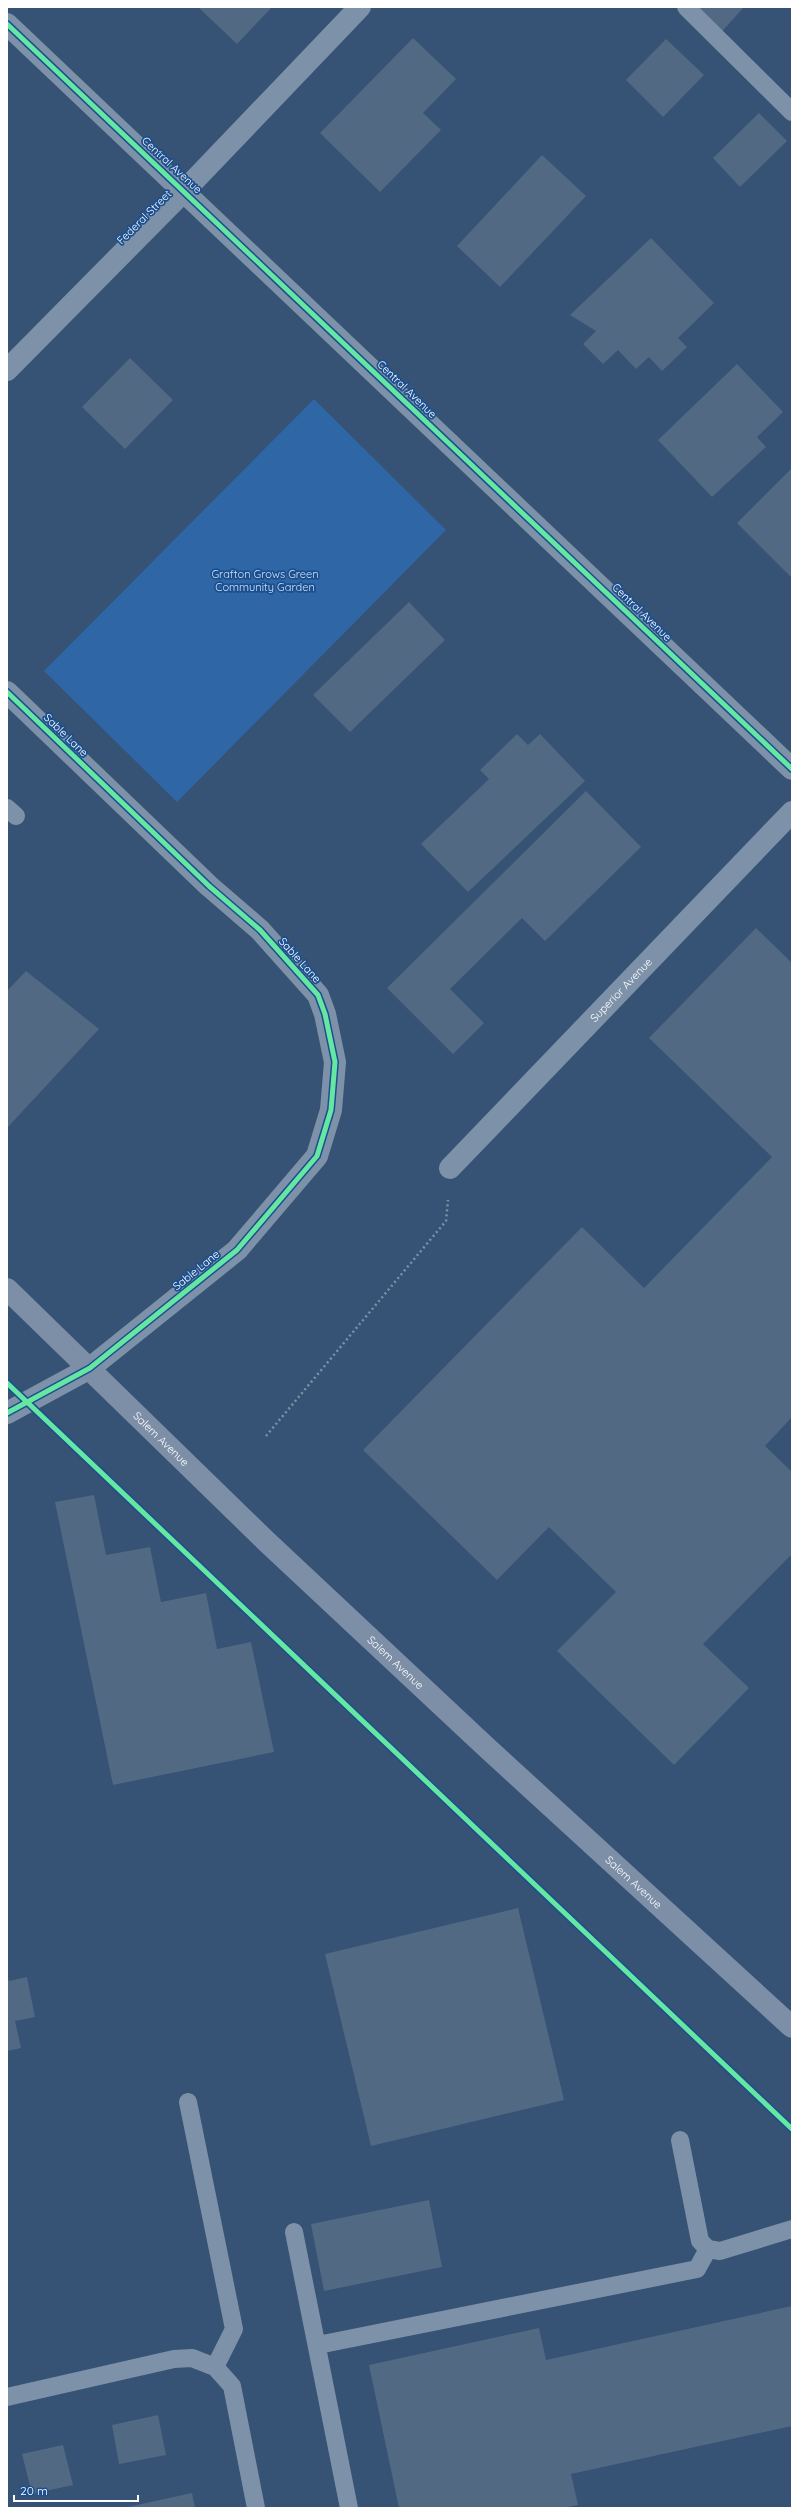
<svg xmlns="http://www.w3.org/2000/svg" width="799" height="2515" viewBox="0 0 799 2515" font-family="Quicksand,sans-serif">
<rect width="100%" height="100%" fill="#365274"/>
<!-- green -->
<path fill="#2f66a5" d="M314,399L446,530L177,802L44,671Z"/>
<!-- building -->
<path fill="#526984" d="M198,7H272L237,44Z
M686,7H744L718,36Z
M413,38L456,79L423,113L441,130L380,192L320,133Z
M666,39L704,75L663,117L626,80Z
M759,113L787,141L740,187L713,158Z
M542,155L586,196L500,287L457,246Z
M651,238L714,303L678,338L687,347L662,371L649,357L636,369L618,350L603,364L583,344L596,331L570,315Z
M130,358L173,400L125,449L82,407Z
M737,364L783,412L757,437L766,447L712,497L658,440Z
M792,468V578L737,523Z
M409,602L445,640L350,732L313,695Z
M517,734L528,745L540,734L585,781L468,892L421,844L489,779L480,770Z
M586,791L641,847L545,941L522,918L450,989L484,1023L453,1054L387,988Z
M756,928L792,963V1417L765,1446L792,1472V1554L703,1644L749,1688L674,1765L557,1651L616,1592L549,1527L497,1580L363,1450L582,1227L644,1288L772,1157L649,1038Z
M26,971L99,1029L7,1128V991Z
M94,1495L106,1555L150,1547L161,1602L206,1593L217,1649L251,1642L274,1752L113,1785L55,1502Z
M518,1908L564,2100L371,2146L325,1954Z
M7,1975L9,1981L27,1977L35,2017L15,2021L21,2048L7,2051Z
M429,2200L442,2267L324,2291L311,2224Z
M792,2306V2426L571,2474L578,2505L563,2508H399L369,2365L539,2328L546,2360Z
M158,2415L166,2455L119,2464L112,2425Z
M63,2445L73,2485L32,2494L22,2454Z
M192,2493L195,2508H128V2507Z"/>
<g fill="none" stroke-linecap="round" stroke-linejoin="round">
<!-- path -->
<path stroke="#7d92a8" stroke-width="2.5" stroke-dasharray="2 3" stroke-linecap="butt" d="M266,1436L446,1221L448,1200"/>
<!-- service -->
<path stroke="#7d92a8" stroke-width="18" d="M686,7L792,112
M7,808L16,816
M188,2102L234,2329L215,2367
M680,2140L700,2241L708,2249L720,2251L792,2229
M294,2232L349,2508
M318,2345L697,2269L708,2249
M7,2397L174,2359L192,2358L215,2367L232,2386L256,2508"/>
<!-- minor -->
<g stroke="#7d92a8" stroke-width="22">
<path d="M7,24L792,769"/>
<path d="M7,370L184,191L360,7"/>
<path d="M7,692L209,886L260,930L318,995L325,1014L335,1062L331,1110L317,1156L237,1250L90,1368L7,1413"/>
<path id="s1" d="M450,1168L792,812"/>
</g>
<!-- primary -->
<path stroke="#7d8ea7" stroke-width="22" id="s2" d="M7,1289L267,1542L485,1746L792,2027"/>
<!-- cycleway casing -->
<g stroke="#1b4f8f" stroke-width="8">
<path id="cycleway" d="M7,24L792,769
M7,692L209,886L260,930L318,995L325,1014L335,1062L331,1110L317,1156L237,1250L90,1368L7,1413
M7,1383L792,2129"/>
</g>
<!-- cycleway -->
<use href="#cycleway" stroke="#66e7a1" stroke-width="5"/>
</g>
<g text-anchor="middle" stroke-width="3.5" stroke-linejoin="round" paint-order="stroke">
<!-- street labels -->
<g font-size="11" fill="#fff" stroke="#1b4f8f">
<text transform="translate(172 165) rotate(43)" y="4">Central Avenue</text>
<text transform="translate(144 217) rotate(-45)" y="4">Federal Street</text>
<text transform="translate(407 389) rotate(44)" y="4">Central Avenue</text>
<text transform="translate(642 612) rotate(44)" y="4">Central Avenue</text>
<text transform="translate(66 735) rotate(44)" y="4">Sable Lane</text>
<text transform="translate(300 960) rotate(48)" y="4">Sable Lane</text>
<text dy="4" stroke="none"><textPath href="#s1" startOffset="247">Superior Avenue</textPath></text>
<text transform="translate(196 1270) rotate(-39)" y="4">Sable Lane</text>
<text dy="4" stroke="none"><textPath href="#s2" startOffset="215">Salem Avenue</textPath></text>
<text dy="4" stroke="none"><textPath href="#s2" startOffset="539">Salem Avenue</textPath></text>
<text dy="4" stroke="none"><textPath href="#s2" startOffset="863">Salem Avenue</textPath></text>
</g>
<!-- park labels -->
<g font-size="11" fill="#cfe3fa" stroke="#1b4f8f">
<text x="265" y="578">Grafton Grows Green<tspan x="265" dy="13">Community Garden</tspan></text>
</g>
</g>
<!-- border -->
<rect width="799" height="2515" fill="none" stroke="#ffffff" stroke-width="16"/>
<!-- scale -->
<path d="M14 2495v6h124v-6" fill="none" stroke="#ffffff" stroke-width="2"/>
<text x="20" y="2495" font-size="12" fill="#ffffff" stroke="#1b4f8f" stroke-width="3" paint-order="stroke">20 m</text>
</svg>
